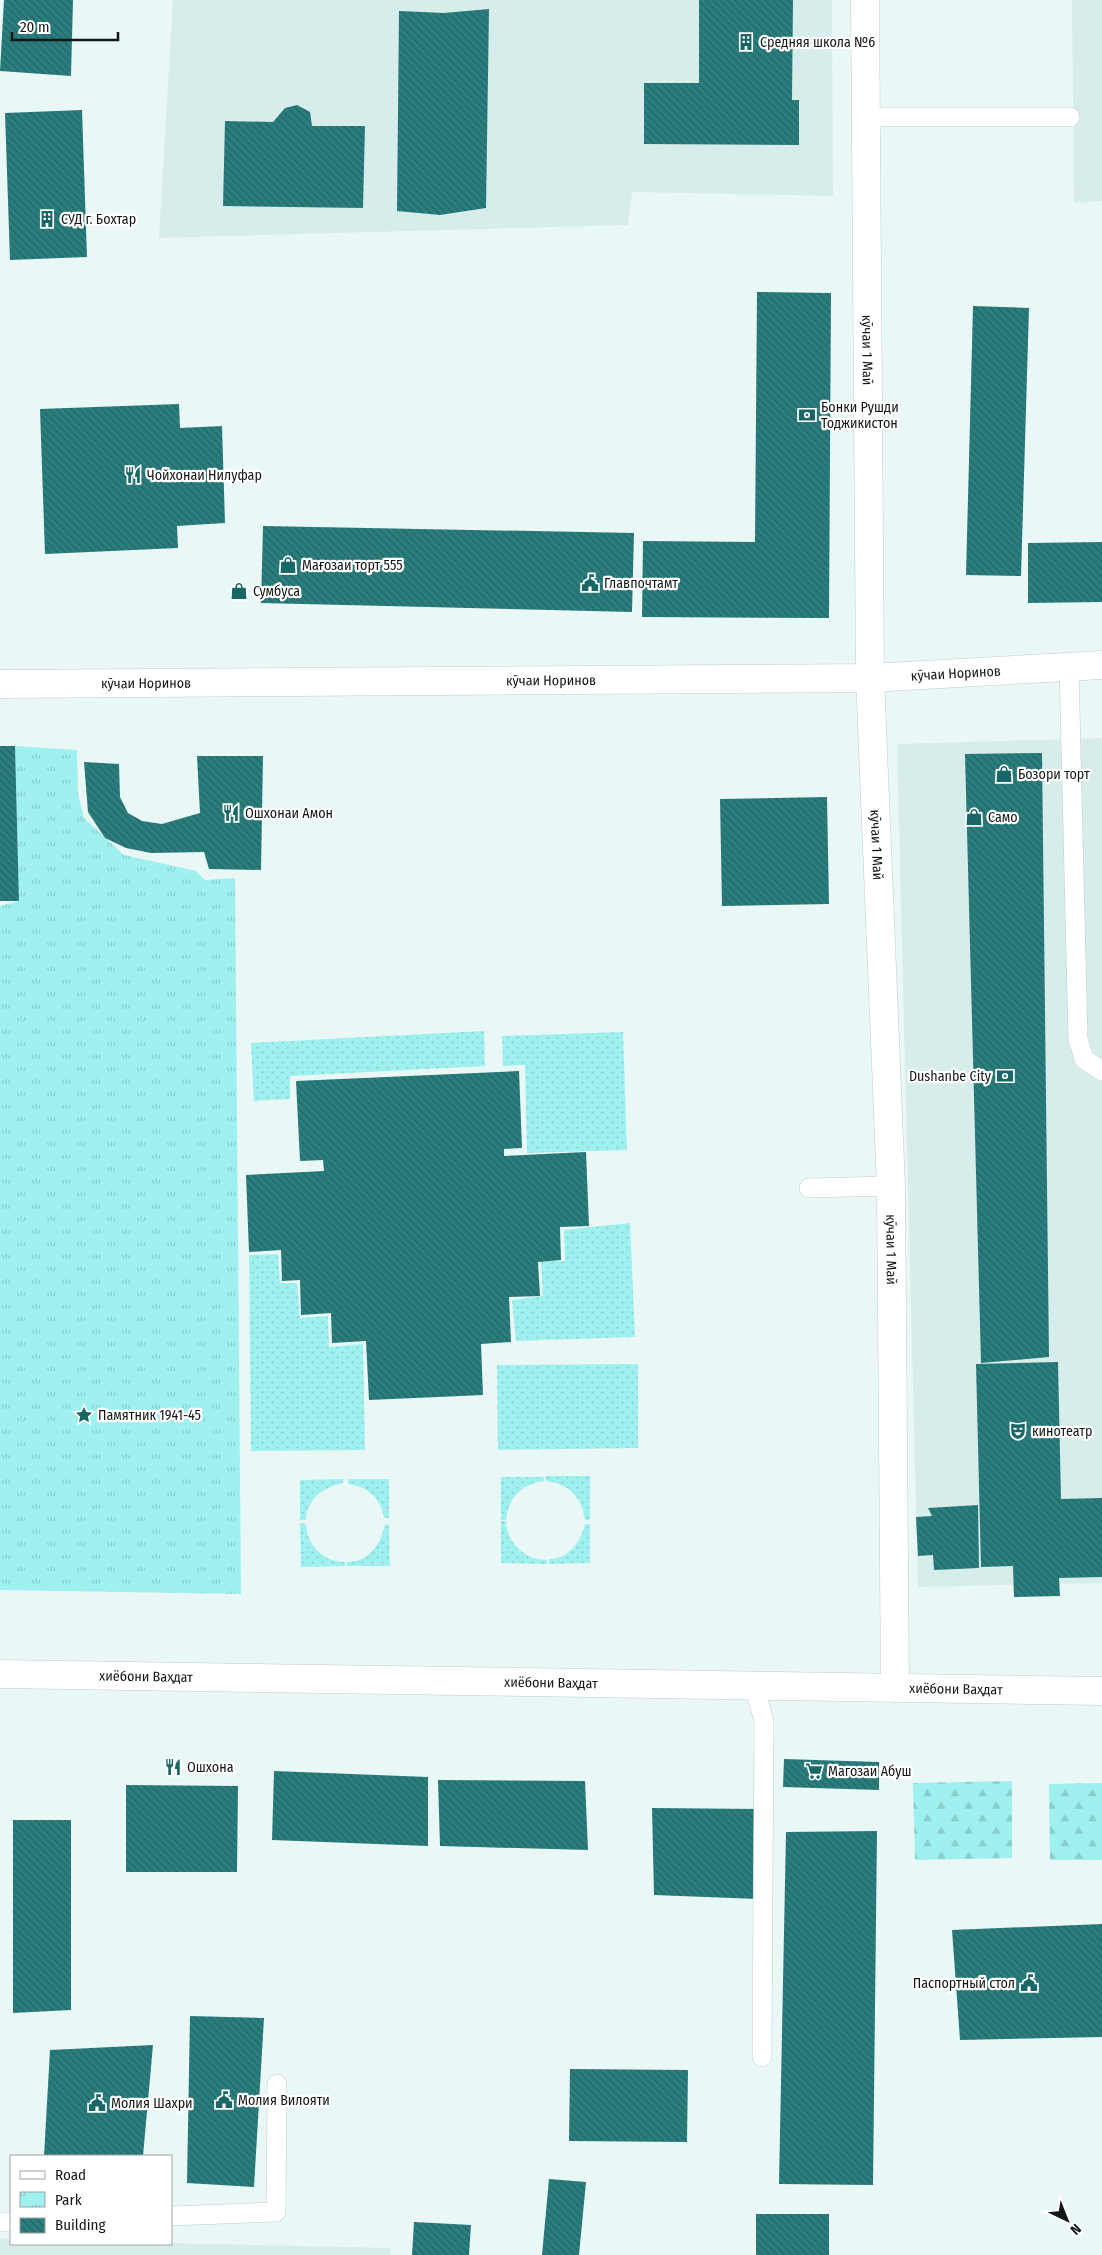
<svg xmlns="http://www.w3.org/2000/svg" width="1102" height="2255" viewBox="0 0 1102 2255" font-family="'Fira Sans Condensed',sans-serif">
<defs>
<pattern id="grass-dots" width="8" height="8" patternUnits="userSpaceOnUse" patternTransform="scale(1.25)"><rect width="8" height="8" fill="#9ff1f0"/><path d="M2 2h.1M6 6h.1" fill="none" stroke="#88cecd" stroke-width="1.8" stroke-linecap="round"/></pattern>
<pattern id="forest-firs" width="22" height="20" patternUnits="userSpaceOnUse" patternTransform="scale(1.25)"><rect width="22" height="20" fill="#9ff1f0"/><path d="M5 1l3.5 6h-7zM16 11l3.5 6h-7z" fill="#88cecd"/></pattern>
<pattern id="park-tufts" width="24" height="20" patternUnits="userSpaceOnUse" patternTransform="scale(1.25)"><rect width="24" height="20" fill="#9ff1f0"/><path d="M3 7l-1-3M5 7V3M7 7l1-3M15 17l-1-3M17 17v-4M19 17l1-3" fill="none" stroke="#88cecd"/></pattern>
<pattern id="building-back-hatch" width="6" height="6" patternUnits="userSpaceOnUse" patternTransform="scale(1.25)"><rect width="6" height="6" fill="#2a7e7d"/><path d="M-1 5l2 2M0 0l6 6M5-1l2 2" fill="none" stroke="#236665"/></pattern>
</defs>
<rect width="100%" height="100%" fill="#eaf7f7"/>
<!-- built -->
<path fill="#d6edec" d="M173,0H832L833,196L632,192L628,225L159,238Z
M1072,0H1102V201L1074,203Z
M1102,738V1583L918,1587L897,744Z
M0,2238L11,2239V2244L171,2243L391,2248L390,2255H0Z"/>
<!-- grass -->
<path fill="url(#grass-dots)" d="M484,1031L485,1066L290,1076V1099L254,1101L251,1043Z
M623,1032L627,1150L527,1153L525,1065L503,1066L502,1036Z
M630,1223L635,1337L516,1341L512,1300L543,1296L541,1261H565L564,1230Z
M278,1254L280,1283H297L300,1318L328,1316L329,1347L363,1344L365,1450L251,1451L249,1255Z
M638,1364V1448L498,1450L497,1365Z
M546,1476H590V1520H585C582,1497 569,1484 546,1481Z
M501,1477H544V1481C522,1484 508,1497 506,1520H501Z
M343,1479V1483C324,1487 307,1498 306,1520H300V1480Z
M348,1479H389V1518H384C381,1498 367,1486 348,1484Z
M501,1521H506C507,1544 525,1560 547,1560V1564L501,1563Z
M300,1523L306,1524C307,1546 324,1562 345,1562V1566L301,1567Z
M385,1524L389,1525L390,1566H347V1562C369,1562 381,1544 385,1524Z
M585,1524H590V1563L549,1564V1559C569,1559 581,1541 585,1524Z"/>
<!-- forest -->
<path fill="url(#forest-firs)" d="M1012,1781V1858L915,1860L913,1783Z
M1102,1783V1860H1050L1049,1784Z"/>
<!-- park -->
<path fill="url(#park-tufts)" d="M15,746L77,750L78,794L84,818L124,855L196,871L205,880L235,878L241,1594L0,1590V906L19,901Z"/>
<!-- building -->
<path fill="url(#building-back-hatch)" d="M4,0H73L71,76L0,71Z
M699,0H793L792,100H799V145L644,144V83H699Z
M489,9L486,208L440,215L397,211L399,11L444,13Z
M297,105L310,112L312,126H365L363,208L223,206L225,121L273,122L285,108Z
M82,110L87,257L10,260L5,113Z
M757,292L831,293L829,618L642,617L643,541L755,542Z
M973,306L1029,308L1021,576L966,575Z
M179,404L180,428L222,426L225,523L177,526L178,548L45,554L40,409Z
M263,526L634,533L632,612L261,603Z
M1102,542V602L1028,603V543Z
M0,746H15L19,901H0Z
M1042,753L1049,1357L981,1363L965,754Z
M197,756H263L261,870L209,869L204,852L151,853L126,848L105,838L88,812L84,762L119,764L120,797L128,813L142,821L162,824L200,813Z
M827,797L829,904L722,906L720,799Z
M519,1071L522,1148L504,1149V1156L586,1152L589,1226L560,1227L561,1260L538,1262L540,1296L509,1297L511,1342L481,1344L483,1395L369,1400L366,1341L332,1343L331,1313L301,1315L300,1280L282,1281L281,1250L249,1252L246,1175L324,1171L323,1160L300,1161L296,1081Z
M1058,1362L1061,1499L1102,1498V1577L1059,1578L1060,1596L1014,1597L1013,1566L981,1567L976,1364Z
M978,1505L979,1568L934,1570L933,1555L918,1556L916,1517L932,1516L928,1508Z
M784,1759L879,1762V1790L783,1787Z
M274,1771L428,1777V1846L272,1840Z
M438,1780L585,1781L588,1850L440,1846Z
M126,1785L238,1786L237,1872H126Z
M652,1808L759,1809L758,1899L654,1895Z
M13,1820H71V2010L13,2013Z
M877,1831L873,2185L779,2184L786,1832Z
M1102,1924V2037L960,2040L952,1930Z
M190,2016L264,2018L254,2187L187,2183Z
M153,2045L143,2156H44L50,2050Z
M570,2069L688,2070L687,2142L569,2141Z
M549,2179L586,2182L579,2255H542Z
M756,2214H829V2255H756Z
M414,2222L471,2225L469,2255H412Z"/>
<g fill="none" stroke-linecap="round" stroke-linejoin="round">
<!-- lane casing -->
<g stroke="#c0cccc" stroke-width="20">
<path id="lane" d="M866,117H1070
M1069,667L1078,1039L1084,1059L1102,1071
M809,1188L891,1186
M754,1686L764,1721L762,2057
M171,2216L276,2212L277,2084
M0,2222H11"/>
</g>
<!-- street casing -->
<g stroke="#c0cccc" stroke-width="29">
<g id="street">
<path id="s1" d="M865,0L870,678L891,1186L895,1688"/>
</g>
</g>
<!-- secondary casing -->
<g stroke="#c0cccc" stroke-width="29">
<g id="secondary">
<path id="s2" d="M0,684L870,678L1102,665"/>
<path id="s3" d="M0,1674L1102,1691"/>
</g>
</g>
<!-- lane -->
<use href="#lane" stroke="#fff" stroke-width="19"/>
<!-- street -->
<use href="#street" stroke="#fff" stroke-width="28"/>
<!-- secondary -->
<use href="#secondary" stroke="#fff" stroke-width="28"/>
</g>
<!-- icons -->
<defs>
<g id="building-bare" transform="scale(1.35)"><path d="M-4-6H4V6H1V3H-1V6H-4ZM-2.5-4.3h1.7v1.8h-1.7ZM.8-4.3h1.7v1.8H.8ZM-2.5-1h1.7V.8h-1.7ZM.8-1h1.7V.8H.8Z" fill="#186666" stroke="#fff" stroke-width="2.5" paint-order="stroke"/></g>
<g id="bank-bare" transform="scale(1.35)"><path d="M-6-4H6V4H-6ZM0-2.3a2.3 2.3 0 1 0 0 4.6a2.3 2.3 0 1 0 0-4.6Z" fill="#186666" stroke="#fff" stroke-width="2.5" paint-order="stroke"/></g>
<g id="restaurant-bare" transform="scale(1.35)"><path d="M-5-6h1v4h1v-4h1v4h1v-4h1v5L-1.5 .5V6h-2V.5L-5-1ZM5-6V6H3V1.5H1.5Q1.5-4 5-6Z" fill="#186666" stroke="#fff" stroke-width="2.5" paint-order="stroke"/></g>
<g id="shop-bare" transform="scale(1.35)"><path d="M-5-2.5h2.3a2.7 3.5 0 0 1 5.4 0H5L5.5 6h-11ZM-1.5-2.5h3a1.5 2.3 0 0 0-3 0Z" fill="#186666" stroke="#fff" stroke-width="2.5" paint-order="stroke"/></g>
<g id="civic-bare" transform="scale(1.35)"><path d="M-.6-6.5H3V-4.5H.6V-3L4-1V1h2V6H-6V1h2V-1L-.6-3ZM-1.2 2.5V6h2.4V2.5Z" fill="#186666" stroke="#fff" stroke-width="2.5" paint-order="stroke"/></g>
<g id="sight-bare" transform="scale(1.35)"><path d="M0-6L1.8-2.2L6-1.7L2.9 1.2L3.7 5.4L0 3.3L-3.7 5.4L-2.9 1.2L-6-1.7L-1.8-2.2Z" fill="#186666" stroke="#fff" stroke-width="2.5" paint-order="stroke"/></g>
<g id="theatre-bare" transform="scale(1.35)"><path d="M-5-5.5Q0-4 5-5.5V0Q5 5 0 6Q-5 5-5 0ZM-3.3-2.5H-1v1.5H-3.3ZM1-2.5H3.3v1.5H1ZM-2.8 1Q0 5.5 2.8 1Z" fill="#186666" stroke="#fff" stroke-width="2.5" paint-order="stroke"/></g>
<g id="supermarket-bare" transform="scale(1.35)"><path d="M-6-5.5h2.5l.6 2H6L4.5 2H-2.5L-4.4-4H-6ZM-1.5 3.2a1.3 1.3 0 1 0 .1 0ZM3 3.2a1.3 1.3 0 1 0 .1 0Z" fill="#186666" stroke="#fff" stroke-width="2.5" paint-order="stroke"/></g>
</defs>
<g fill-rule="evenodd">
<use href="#building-bare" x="746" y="42"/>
<use href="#building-bare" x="47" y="219"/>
<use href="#bank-bare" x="807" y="415"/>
<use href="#restaurant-bare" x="133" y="475"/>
<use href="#shop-bare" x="288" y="565"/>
<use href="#civic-bare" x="590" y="583"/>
<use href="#shop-bare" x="239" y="591"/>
<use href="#shop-bare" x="1004" y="774"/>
<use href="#restaurant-bare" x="231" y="813"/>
<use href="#shop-bare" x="974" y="817"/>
<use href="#bank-bare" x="1005" y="1076"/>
<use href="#sight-bare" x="84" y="1415"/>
<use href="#theatre-bare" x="1018" y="1431"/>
<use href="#restaurant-bare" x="173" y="1767"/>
<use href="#supermarket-bare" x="814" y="1771"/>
<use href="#civic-bare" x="1029" y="1983"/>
<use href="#civic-bare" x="224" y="2100"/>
<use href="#civic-bare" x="97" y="2103"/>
</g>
<g text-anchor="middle" stroke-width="4.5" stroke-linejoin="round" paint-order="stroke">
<!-- poi labels -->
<g font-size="14" fill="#131717" stroke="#fff" text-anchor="start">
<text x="760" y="47">Средняя школа №6</text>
<text x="61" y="224">СУД г. Бохтар</text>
<text x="821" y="412">Бонки Рушди<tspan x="821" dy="16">Тоджикистон</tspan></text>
<text x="147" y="480">Чойхонаи Нилуфар</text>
<text x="302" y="570">Мағозаи торт 555</text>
<text x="604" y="588">Главпочтамт</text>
<text x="253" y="596">Сумбуса</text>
<text x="1018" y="779">Бозори торт</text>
<text x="245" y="818">Ошхонаи Амон</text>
<text x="988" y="822">Само</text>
<text x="991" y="1081" text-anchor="end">Dushanbe City</text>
<text x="98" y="1420">Памятник 1941-45</text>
<text x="1032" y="1436">кинотеатр</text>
<text x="187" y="1772">Ошхона</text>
<text x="828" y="1776">Магозаи Абуш</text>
<text x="1015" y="1988" text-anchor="end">Паспортный стол</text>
<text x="238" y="2105">Молия Вилояти</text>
<text x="111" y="2108">Молия Шахри</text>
</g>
<!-- street labels -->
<g font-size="14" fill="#131717" stroke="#fff">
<text dy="5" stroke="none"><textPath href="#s1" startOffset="350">кӯчаи 1 Май</textPath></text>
<text dy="5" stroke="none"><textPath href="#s2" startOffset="956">кӯчаи Норинов</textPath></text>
<text dy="5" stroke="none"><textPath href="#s2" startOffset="551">кӯчаи Норинов</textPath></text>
<text dy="5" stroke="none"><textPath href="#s2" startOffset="146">кӯчаи Норинов</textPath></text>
<text dy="5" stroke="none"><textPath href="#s1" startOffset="845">кӯчаи 1 Май</textPath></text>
<text dy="5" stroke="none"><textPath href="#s1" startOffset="1250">кӯчаи 1 Май</textPath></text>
<text dy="5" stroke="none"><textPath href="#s3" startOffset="146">хиёбони Ваҳдат</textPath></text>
<text dy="5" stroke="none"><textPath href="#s3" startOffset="551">хиёбони Ваҳдат</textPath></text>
<text dy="5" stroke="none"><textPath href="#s3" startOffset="956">хиёбони Ваҳдат</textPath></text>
</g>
</g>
<!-- legend -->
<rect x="10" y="2155" width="162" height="90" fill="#ffffff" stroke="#a1a2a2"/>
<rect x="20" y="2171" width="25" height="8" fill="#ffffff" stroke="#a1a2a2"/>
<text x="55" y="2180" font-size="15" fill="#131717">Road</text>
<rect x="20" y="2192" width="25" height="15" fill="url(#park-tufts)" stroke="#a1a2a2"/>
<text x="55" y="2205" font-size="15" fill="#131717">Park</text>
<rect x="20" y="2218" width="25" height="15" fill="url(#building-back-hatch)" stroke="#a1a2a2"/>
<text x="55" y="2230" font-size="15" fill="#131717">Building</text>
<!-- north arrow -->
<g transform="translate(1067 2220) rotate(137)" stroke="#ffffff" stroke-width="4" paint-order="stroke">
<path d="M0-4L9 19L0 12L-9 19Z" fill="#131717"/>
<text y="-8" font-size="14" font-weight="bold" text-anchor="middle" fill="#131717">N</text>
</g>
<!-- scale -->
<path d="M12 32v8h106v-8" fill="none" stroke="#131717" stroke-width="2.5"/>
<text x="20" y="32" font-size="15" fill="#131717" stroke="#ffffff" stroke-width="4" paint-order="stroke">20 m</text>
</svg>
